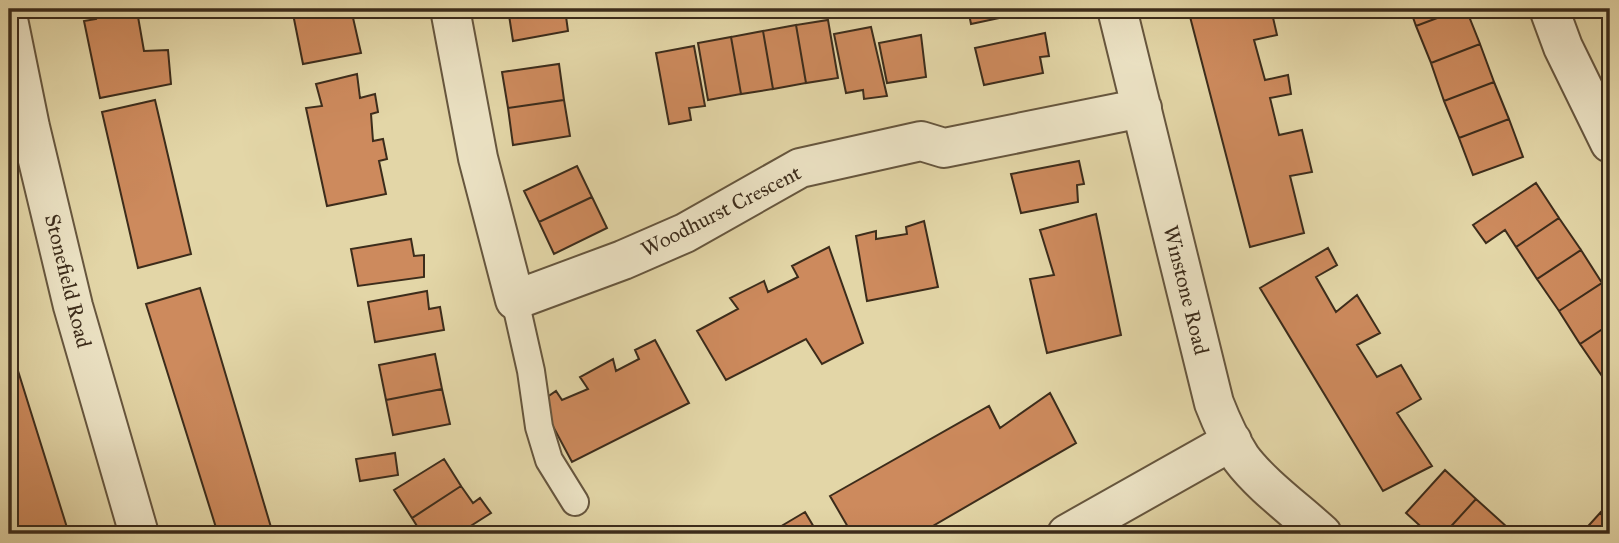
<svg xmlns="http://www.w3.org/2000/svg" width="1619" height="543" viewBox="0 0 1619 543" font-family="'IM FELL Great Primer',serif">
<rect width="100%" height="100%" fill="#e3d6a7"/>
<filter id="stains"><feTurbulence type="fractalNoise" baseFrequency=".00286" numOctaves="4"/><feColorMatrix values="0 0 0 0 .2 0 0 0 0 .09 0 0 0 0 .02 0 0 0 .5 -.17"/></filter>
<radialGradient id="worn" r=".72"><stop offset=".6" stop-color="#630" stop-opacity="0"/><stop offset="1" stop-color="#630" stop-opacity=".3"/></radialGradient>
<!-- building -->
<path fill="#cd8a5d" stroke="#3c2c1b" stroke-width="2" d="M94,9H149L137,11L144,51L168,50L171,84L100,98L84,21L96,19Z
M292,9H351L361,53L303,64Z
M508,9H565L568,31L513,41Z
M968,9H1037V10L971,24Z
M1188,9H1271L1277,35L1254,40L1265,80L1288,75L1291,94L1270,98L1279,135L1302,130L1312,172L1290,176L1304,233L1250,247Z
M1410,9H1461L1416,26Z
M1461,9H1466L1480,44L1431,63L1416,26Z
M828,20L838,78L806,83L796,25Z
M796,25L806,83L773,89L763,31Z
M871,27L887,96L864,99L863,90L846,93L834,34Z
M763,31L773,89L741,94L731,37Z
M1045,33L1049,56L1040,57L1043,73L984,85L975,48Z
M921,35L926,77L887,83L879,43Z
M731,37L741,94L708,100L698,43Z
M1480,44L1494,82L1444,101L1431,63Z
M694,46L705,106L689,108L691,120L669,124L656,53Z
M559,64L564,100L508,108L502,72Z
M357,74L360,98L375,94L378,112L371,114L373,141L383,139L387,159L379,161L386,194L327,206L306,108L322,106L316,84Z
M1494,82L1509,119L1459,138L1444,101Z
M155,100L191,254L138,268L102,112Z
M564,100L570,136L513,145L508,108Z
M1509,119L1523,157L1473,175L1459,138Z
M1079,161L1084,184L1077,185L1078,202L1021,213L1011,174Z
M577,166L592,197L539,222L524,191Z
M1536,183L1559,218L1516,247L1505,230L1486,243L1473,225Z
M592,197L607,228L554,254L539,222Z
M1096,214L1121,335L1047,353L1030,279L1054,275L1040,230Z
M1559,218L1581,250L1537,279L1516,247Z
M924,221L938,287L867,301L856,236L876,231V239L907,234L906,227Z
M411,239L414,256L424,255V277L358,286L351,249Z
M829,247L863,343L822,364L806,339L726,380L697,331L738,309L730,298L764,281L768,292L798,277L792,266Z
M1328,248L1337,265L1316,277L1336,312L1357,295L1380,333L1357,345L1377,377L1401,365L1421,399L1397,413L1432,466L1383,491L1260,288Z
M1581,250L1602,283L1559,311L1537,279Z
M1602,283L1610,295V324L1580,344L1559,311Z
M200,288L273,534H218L146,304Z
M427,291L429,309L440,307L444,330L375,342L368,302Z
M1610,324V370L1602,376L1580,344Z
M655,340L689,403L572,462L540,402L556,391L562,400L588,389L580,377L613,359L616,371L639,359L635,350Z
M9,342L69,534H9Z
M435,354L442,389L386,400L379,365Z
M1610,370V390L1602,376Z
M442,389L450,424L393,435L386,400Z
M1050,393L1076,443L919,534H852L830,496L989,406L1000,428Z
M395,453L398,475L360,481L356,459Z
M444,459L461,486L412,518L394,490Z
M1445,470L1476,499L1444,534H1429L1406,513Z
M461,486L473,503L480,498L491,513L458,534H422L412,518Z
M1476,499L1507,527L1500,534H1444Z
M1610,502V523L1600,513Z
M805,512L818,534H768Z
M1600,513L1610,523V534H1581Z"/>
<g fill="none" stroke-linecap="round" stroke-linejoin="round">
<!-- lane casing -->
<g stroke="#66563e" stroke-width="30">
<path id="lane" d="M515,300L531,371L539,427L549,460L575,502"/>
</g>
<!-- street casing -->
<g stroke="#66563e" stroke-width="42">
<path id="street" d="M450,9L478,158L515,300L623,260L685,233L800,168L921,141L944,148L1142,108
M1117,9L1214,403C1221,421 1230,441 1241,458C1261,485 1297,511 1322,534
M1549,9L1563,47L1610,143
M9,24L30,127L73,306L139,534
M1067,534L1232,441"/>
</g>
<!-- lane -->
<use href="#lane" stroke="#ede4c6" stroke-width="26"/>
<!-- street -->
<use href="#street" stroke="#ede4c6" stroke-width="38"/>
</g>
<g text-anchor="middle" stroke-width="6" stroke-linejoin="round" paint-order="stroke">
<!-- street labels -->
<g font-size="21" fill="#3c2c1b" stroke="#ede4c6">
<text transform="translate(721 211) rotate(-27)" y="7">Woodhurst Crescent</text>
<text transform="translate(68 281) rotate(76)" y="7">Stonefield Road</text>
<text transform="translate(1186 290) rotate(76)" y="7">Winstone Road</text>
</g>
</g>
<!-- margin -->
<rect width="1619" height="543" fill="none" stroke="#e3d6a7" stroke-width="35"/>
<rect x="10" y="10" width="1598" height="522" fill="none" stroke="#3c2c1b" stroke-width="3.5"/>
<rect x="18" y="18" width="1584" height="508" fill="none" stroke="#3c2c1b" stroke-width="2"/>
<rect width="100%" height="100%" filter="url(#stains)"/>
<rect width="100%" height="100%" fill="url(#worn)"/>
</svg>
